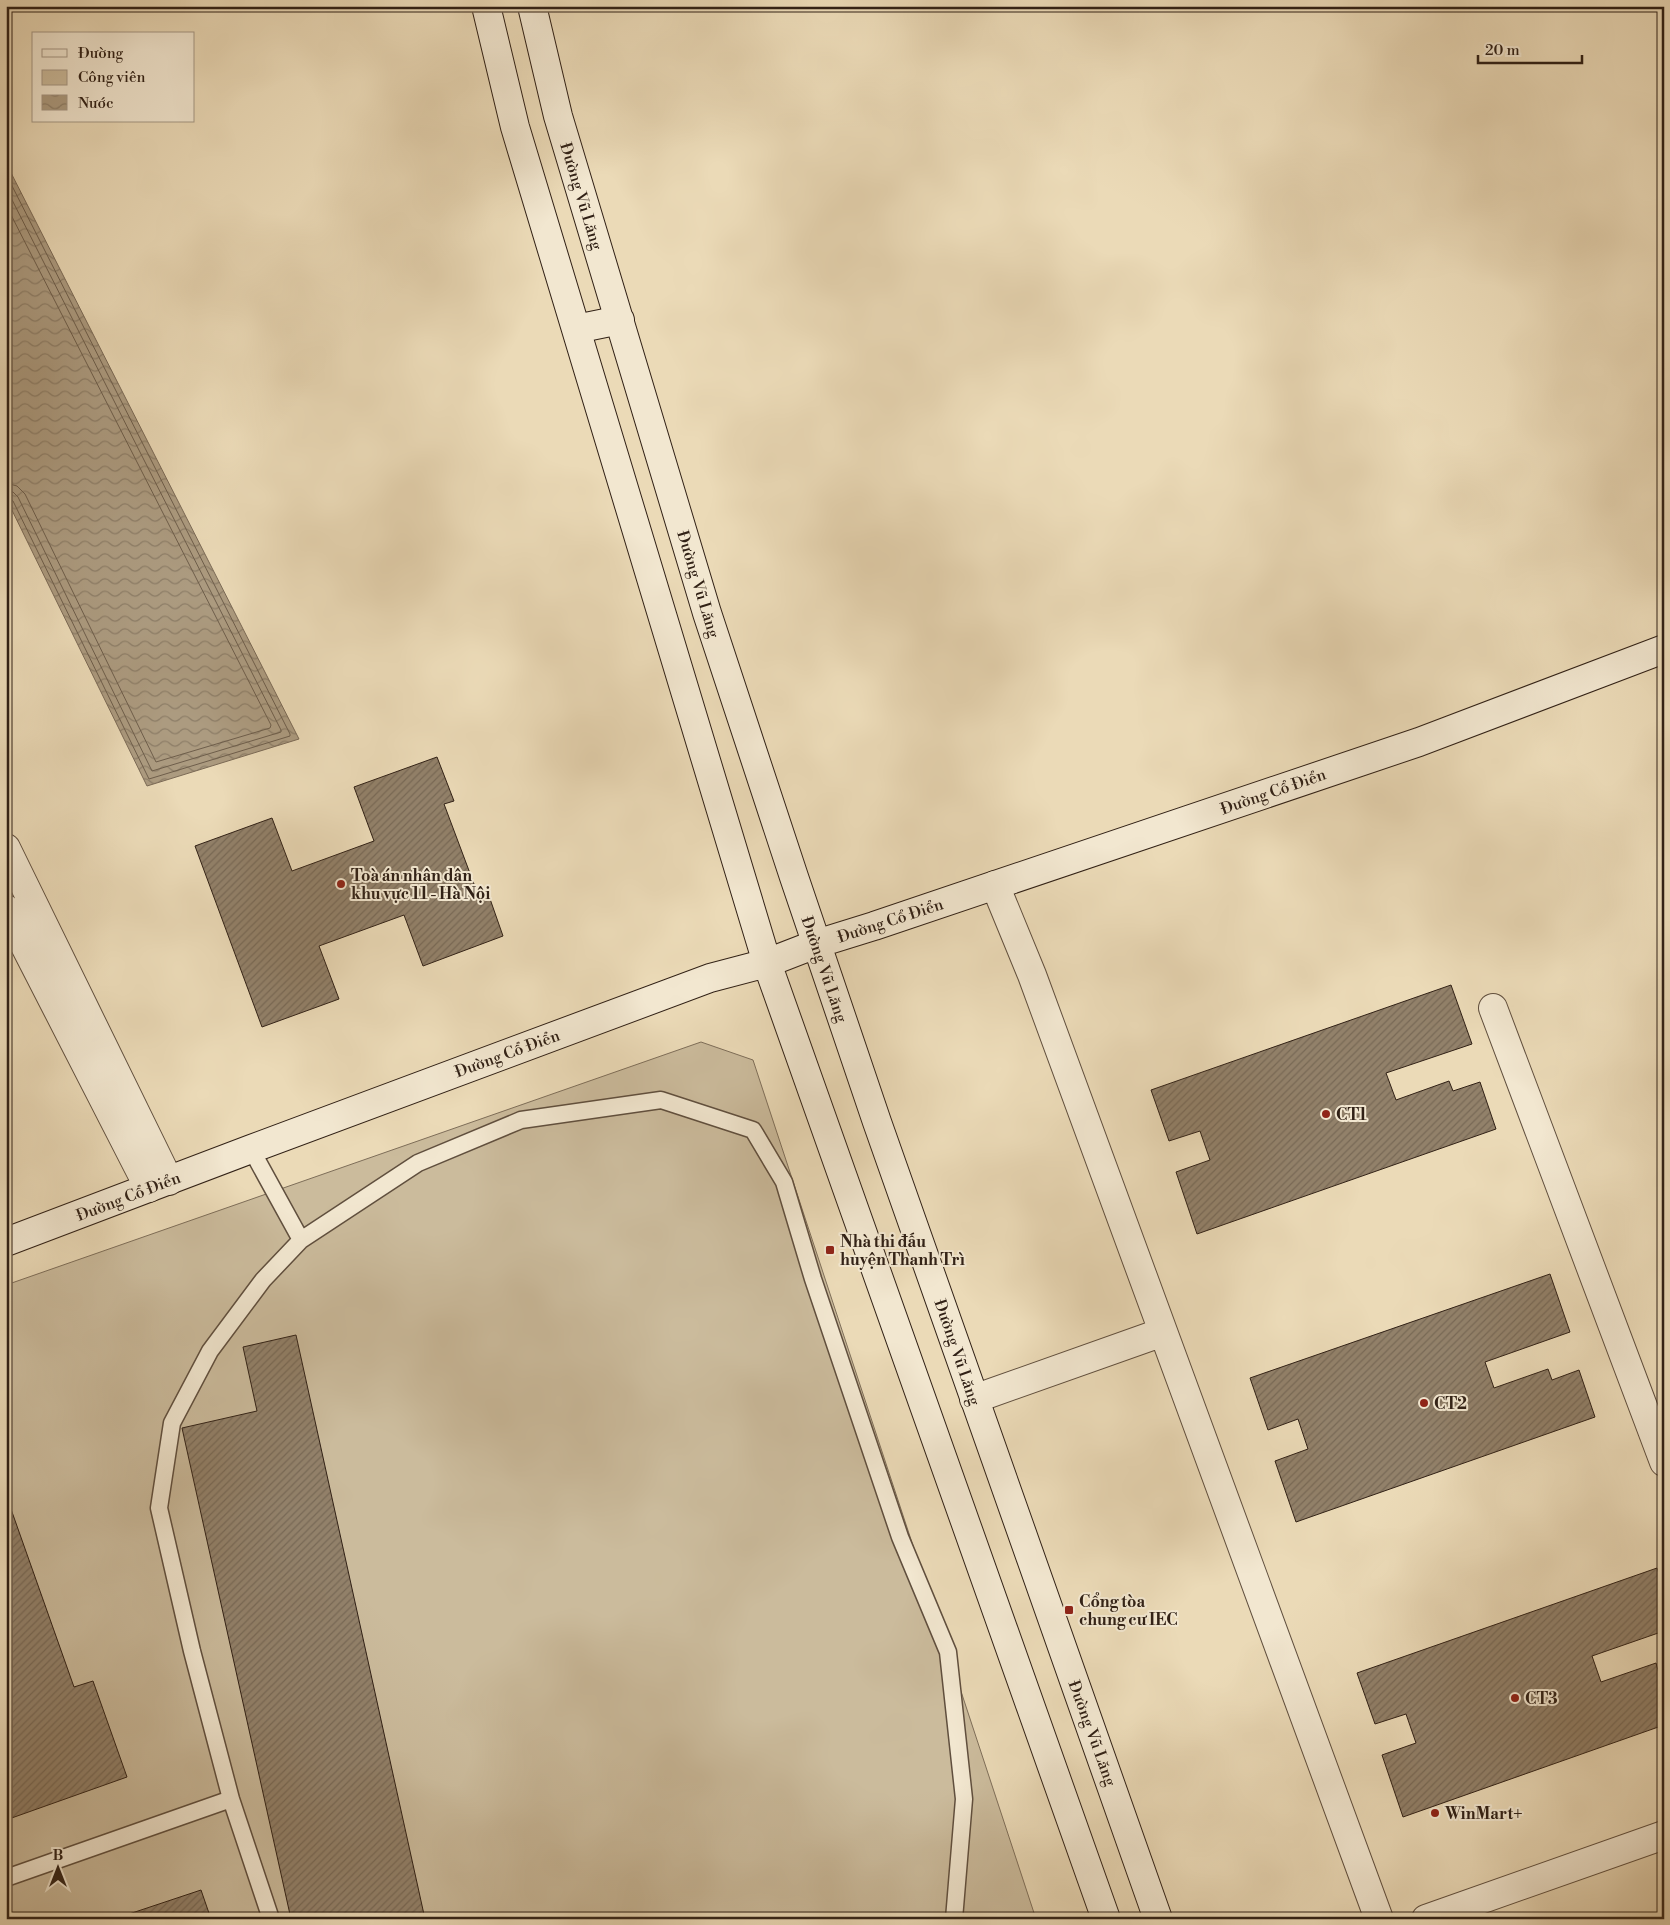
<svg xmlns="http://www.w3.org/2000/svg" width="1670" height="1925" viewBox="0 0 1670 1925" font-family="'Libre Bodoni',serif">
<defs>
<pattern id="water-waves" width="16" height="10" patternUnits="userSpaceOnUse" patternTransform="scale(1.25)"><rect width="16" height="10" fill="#ac9b80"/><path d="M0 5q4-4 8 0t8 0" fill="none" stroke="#8d7e68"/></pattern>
<pattern id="building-hatch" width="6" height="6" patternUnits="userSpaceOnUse" patternTransform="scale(1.25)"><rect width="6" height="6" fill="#92816a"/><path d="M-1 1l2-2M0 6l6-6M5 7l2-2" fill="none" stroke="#786956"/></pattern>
</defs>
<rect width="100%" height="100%" fill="#ebdab7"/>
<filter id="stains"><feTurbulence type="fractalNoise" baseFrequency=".004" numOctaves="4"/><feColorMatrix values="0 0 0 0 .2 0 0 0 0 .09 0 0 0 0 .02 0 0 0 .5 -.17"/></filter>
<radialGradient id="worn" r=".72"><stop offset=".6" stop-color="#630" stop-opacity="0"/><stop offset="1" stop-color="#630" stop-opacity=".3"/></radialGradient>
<!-- park -->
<path fill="#cbbb9c" stroke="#7e6e59" d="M701,1042L753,1060L1036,1919H6V1285Z"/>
<!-- water -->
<path fill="url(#water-waves)" stroke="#7b6a56" d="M6,163L299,739L147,786L6,498Z"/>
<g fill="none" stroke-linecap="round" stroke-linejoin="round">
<!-- shore -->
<path stroke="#6e5e4b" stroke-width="1" d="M6,174L290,734V736L149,779L13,501L6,497
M6,188L281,730V732L152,771L18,497L13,492L6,491
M6,205L271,725L270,728L156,762L25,494L17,486L6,483"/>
</g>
<!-- building -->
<path fill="url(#building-hatch)" stroke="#312116" d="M437,757L454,801L444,804L480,900L489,896L503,936L423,966L404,915L319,946L339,999L262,1027L195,846L272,818L292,871L374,841L354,787Z
M1451,985L1472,1044L1386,1073L1396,1100L1449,1081L1453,1091L1480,1082L1496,1129L1197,1234L1176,1172L1210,1160L1200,1131L1169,1141L1151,1090Z
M1550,1274L1570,1332L1485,1362L1494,1388L1548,1369L1552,1380L1579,1370L1595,1417L1296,1522L1275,1461L1308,1449L1298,1419L1268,1430L1250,1378Z
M296,1335L425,1919H359L358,1917L349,1919H291L182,1428L257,1411L243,1347Z
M6,1495L74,1687L93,1681L127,1777L6,1820Z
M1657,1568L1664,1588V1631L1592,1656L1601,1682L1656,1663L1659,1674L1664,1672V1725L1403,1817L1382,1755L1416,1743L1406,1714L1375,1724L1357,1673Z
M201,1890L211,1919H114Z"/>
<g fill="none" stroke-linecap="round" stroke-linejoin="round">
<!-- lane casing -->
<g stroke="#604f3e" stroke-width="19">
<path id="lane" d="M251,1149L301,1240
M6,1878L231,1799
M271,1919L231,1799L192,1651L159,1508L172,1423L210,1351L263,1280L301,1240L418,1163L521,1120L661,1100L753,1130L784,1182L813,1279L900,1537L948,1652L964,1799L954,1919"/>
</g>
<!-- street casing -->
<g stroke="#604f3e" stroke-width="30">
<path id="street" d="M6,848L169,1181
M995,885L1032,975L1379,1919
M6,909L149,1188
M1493,1008L1664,1462
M974,1399L1163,1332
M1426,1919L1664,1835"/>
</g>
<!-- secondary casing -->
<g stroke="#312116" stroke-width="30">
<path id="secondary" d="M486,6L515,127L767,963L1106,1919
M532,6L558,116L707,613L794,877L877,1122L1158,1919
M576,329L620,320
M6,1242L251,1149L710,978L767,963L816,944L874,926L1419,742L1664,649"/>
</g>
<!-- lane -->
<use href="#lane" stroke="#f2e7d0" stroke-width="16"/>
<!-- street -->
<use href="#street" stroke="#f2e7d0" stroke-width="28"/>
<!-- secondary -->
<use href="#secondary" stroke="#f2e7d0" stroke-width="28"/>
</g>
<!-- markers -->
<g fill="#8f2418" stroke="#f2e7d0" stroke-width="2">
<circle cx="341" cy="884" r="5"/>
<circle cx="1326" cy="1114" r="5"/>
<rect x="825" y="1245" width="10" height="10" rx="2.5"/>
<circle cx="1424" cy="1403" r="5"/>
<rect x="1064" y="1605" width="10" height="10" rx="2.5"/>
<circle cx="1515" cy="1698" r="5"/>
<circle cx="1435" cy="1813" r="5"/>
</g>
<g text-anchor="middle" stroke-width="4" stroke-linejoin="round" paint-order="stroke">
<!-- street labels -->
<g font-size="16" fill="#312116" stroke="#f2e7d0">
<text transform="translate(582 196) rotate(73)" y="6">Đường Vũ Lăng</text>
<text transform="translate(699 584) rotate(73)" y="6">Đường Vũ Lăng</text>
<text transform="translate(1273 791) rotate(-19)" y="6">Đường Cổ Điển</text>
<text transform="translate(890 920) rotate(-18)" y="6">Đường Cổ Điển</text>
<text transform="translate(825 969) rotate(71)" y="6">Đường Vũ Lăng</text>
<text transform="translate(507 1053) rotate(-20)" y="6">Đường Cổ Điển</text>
<text transform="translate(128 1196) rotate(-21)" y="6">Đường Cổ Điển</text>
<text transform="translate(958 1352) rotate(71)" y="6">Đường Vũ Lăng</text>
<text transform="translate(1093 1733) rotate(70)" y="6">Đường Vũ Lăng</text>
</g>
<!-- poi labels -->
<g font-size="16" font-weight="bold" fill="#312116" stroke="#f2e7d0" text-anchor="start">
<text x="351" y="881">Toà án nhân dân<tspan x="351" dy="18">khu vực 11 - Hà Nội</tspan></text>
<text x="1336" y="1120">CT1</text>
<text x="840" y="1247">Nhà thi đấu<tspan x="840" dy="18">huyện Thanh Trì</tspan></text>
<text x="1434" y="1409">CT2</text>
<text x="1079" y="1607">Cổng tòa<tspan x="1079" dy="18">chung cư IEC</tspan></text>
<text x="1525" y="1704">CT3</text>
<text x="1445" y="1819">WinMart+</text>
</g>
</g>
<!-- margin -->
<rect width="1670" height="1925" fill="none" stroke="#ebdab7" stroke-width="25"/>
<rect x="8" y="8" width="1655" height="1910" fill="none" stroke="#312116" stroke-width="2.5"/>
<rect x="12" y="12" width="1645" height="1900" fill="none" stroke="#312116"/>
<!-- legend -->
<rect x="32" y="32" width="162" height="90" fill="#f2e7d0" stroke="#a59886"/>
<rect x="42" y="49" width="25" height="8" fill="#f2e7d0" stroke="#a59886"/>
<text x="78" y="58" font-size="15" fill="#312116">Đường</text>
<rect x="42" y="70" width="25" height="15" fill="#cbbb9c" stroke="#a59886"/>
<text x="78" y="82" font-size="15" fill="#312116">Công viên</text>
<rect x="42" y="95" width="25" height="15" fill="url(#water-waves)" stroke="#a59886"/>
<text x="78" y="108" font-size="15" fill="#312116">Nước</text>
<!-- north arrow -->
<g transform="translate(58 1868)" stroke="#f2e7d0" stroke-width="4" paint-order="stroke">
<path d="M0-4L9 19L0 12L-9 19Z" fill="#312116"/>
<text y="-8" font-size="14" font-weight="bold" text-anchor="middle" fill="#312116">B</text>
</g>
<!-- scale -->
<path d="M1478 55v8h104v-8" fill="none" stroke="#312116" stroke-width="2.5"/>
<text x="1485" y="55" font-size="15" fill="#312116" stroke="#f2e7d0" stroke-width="4" paint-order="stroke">20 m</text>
<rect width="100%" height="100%" filter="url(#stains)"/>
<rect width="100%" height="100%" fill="url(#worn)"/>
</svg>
